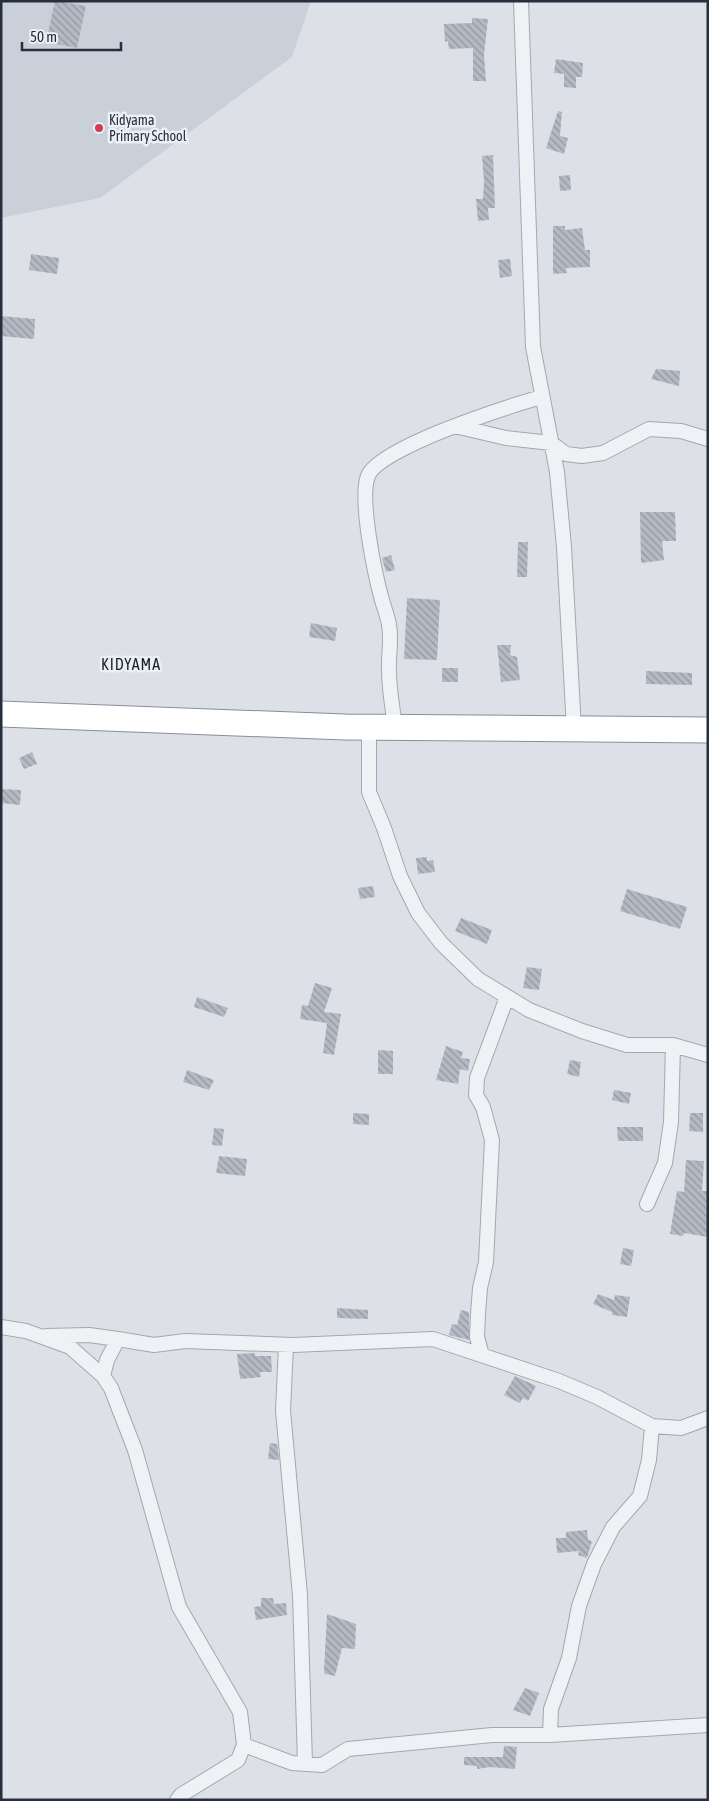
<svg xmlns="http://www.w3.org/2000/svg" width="709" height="1801" viewBox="0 0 709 1801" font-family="'Asap Condensed',sans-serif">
<defs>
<pattern id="building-back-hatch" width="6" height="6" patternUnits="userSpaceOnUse" patternTransform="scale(1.25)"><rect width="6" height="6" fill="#b4bac4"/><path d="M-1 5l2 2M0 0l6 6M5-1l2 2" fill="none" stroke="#9298a1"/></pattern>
</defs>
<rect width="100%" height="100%" fill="#dde1e7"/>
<!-- built -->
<path fill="#cad0d9" d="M1,1H311L292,57L100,198L1,218Z"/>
<!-- building -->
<path fill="url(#building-back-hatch)" d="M55,1L86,6L77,48L46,42Z
M472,18L488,19L484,55L486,81H473V48L449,49L448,41L445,42L444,24L472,23Z
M556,59L583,63L582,77H576V88L564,87V74L554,73Z
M558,111L562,112L560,136L568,138L564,154L546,148Z
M493,155L495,208H488L489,220L478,221L476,199H483L484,181L482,156Z
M570,175L571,190L560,191L559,176Z
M553,226H565V230L582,228L585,250H590V267L566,268L567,273L553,274Z
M31,254L59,258L57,274L29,270Z
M510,259L512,276L500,278L498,260Z
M1,316L35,319L34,339L1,336Z
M656,369L680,371L679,386L651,379Z
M640,512H675L676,541H662L664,560L641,563Z
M518,542H528L527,577H517Z
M391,555L395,570L386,572L382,558Z
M407,598L440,600L437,660L404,659Z
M311,623L337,628L335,641L309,637Z
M497,645H511L510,655L517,657L520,680L501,682Z
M442,668H458V682H442Z
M646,671L692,673V685L646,684Z
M32,752L37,764L24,769L19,758Z
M1,789L21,790L20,805L1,803Z
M427,857V861L433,860L435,872L418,874L416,858Z
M373,886L375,897L360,899L358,888Z
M627,889L687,907L680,929L620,911Z
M461,918L492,930L487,944L455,931Z
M527,967L542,969L539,990L523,988Z
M315,983L332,988L324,1012L341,1014L334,1055L323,1053L327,1023L300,1019L302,1005L308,1006Z
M197,997L228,1008L224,1017L194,1007Z
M446,1046L463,1052L461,1058L470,1059L468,1071L460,1069L458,1084L436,1080Z
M378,1050L393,1051V1074H378Z
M570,1060L581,1062L579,1077L567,1074Z
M187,1070L214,1080L209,1090L183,1082Z
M614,1090L631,1093L629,1104L612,1100Z
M353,1113L369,1114V1125L353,1124Z
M690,1113H703V1132L689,1131Z
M617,1127H643V1141H618Z
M214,1128L224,1129L222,1146L212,1145Z
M219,1156L247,1159L245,1176L216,1173Z
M686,1160L704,1161L702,1191H708V1237L684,1233L683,1236L670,1234L677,1191L684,1192Z
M623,1248L634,1250L631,1266L620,1264Z
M598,1294L614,1300L615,1295L630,1297L627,1317L612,1315V1312L593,1304Z
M337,1308L368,1310V1319L337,1318Z
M461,1310L469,1312V1340L449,1335L452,1324L457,1325Z
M255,1353V1356H271L272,1372H260L261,1377L240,1379L237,1354Z
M515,1376L536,1386L528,1401L523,1398L520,1403L504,1395Z
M270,1443L277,1444L279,1460L268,1459Z
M587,1530L588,1540L592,1541L587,1558L578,1555L579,1551L557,1553L556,1538H566V1532Z
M261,1598H273L274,1604L286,1603L287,1615L256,1620L254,1607L261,1606Z
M327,1614L356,1624L355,1649L342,1648L335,1676L325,1674L324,1671Z
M525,1688L539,1693L530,1716L513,1710Z
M504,1746L517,1747L515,1769L490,1767L477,1769V1766L464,1765V1757H503Z"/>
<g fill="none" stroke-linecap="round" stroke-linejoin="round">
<!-- street casing -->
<g stroke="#a2a8b1" stroke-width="16">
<path id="street" d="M521,1L533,347L557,472L564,547L574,729
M455,426L506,438L551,443L566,454L582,456L603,453L649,429L681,431L708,439
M369,728V792L384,828L400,876L418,913L441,943L478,979L529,1010L582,1031L627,1045H673L708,1055
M395,728C393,709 389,690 389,671C388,656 392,640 389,625C388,617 384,608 382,600C375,575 359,499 368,476C378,448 511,405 542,397
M647,1204L665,1163L671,1122L673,1045
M1,1327L26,1331L70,1347L103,1376L111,1388L135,1450L179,1607L240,1712L244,1745L238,1760L181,1795L177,1800
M46,1336L89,1335L118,1339
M286,1345L283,1411L300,1595L305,1764
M482,1355L477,1337L478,1314L480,1288L486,1262L492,1140L483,1107L476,1095L477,1078L507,997
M103,1376L107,1360L118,1339L154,1345L185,1341L293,1345L433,1339L559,1381L597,1397L652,1426L681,1428L708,1418
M550,1735L551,1709L569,1658L579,1606L594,1564L613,1527L640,1496L649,1460L652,1426
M244,1745L292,1763L322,1765L348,1749L492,1735H550L708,1725"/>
</g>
<!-- highway casing -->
<g stroke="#848f9e" stroke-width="27">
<path id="highway" d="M1,714L345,727L708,730"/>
</g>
<!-- street -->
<use href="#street" stroke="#eff2f5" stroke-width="14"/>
<!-- highway -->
<use href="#highway" stroke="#fff" stroke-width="25"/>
</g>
<!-- markers -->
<circle fill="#d23c57" stroke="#ecf0f5" stroke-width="2" cx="99" cy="128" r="5"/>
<g text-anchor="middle" stroke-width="5" stroke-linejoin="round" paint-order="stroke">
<!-- poi labels -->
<g font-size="14" fill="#262f3e" stroke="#ecf0f5" text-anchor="start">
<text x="109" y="125">Kidyama<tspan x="109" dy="16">Primary School</tspan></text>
</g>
<!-- quarter labels -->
<g font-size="16" letter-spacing="1" fill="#18202e" stroke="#ecf0f5">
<text x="131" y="670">KIDYAMA</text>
</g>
</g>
<!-- border -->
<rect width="709" height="1801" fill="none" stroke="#262f3e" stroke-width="5"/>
<!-- scale -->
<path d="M22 42v8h99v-8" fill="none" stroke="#262f3e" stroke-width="2.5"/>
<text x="30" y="42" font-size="15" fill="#262f3e" stroke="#ecf0f5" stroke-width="4" paint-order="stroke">50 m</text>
</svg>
